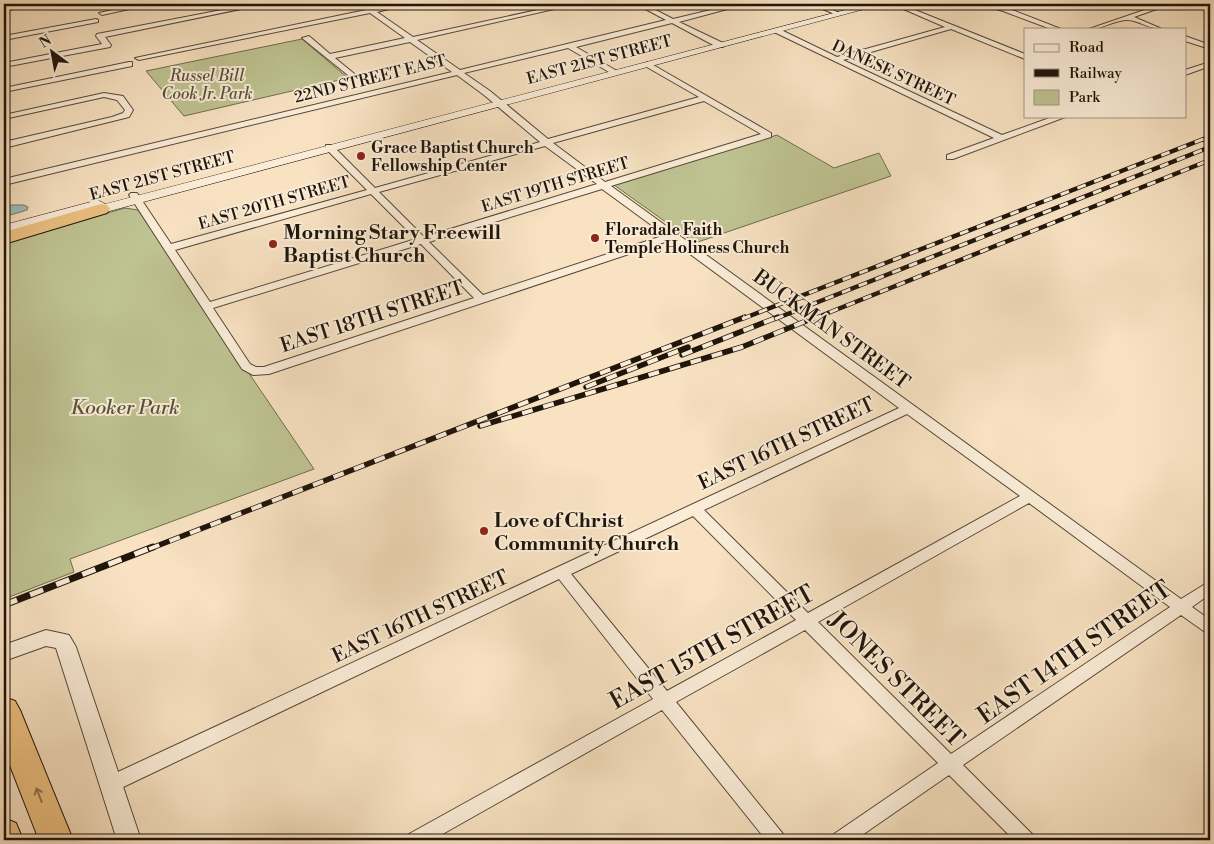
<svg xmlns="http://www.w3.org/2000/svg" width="1214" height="844" viewBox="0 0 1214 844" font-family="'Libre Bodoni',serif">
<rect width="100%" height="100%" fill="#f8e2c2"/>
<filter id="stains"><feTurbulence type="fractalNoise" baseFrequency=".004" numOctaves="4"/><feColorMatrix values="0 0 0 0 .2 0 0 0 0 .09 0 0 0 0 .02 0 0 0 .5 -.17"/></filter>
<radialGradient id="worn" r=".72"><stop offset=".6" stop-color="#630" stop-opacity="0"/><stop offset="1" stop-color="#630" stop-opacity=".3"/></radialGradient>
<!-- green -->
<path fill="#bfc392" stroke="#6f6c4e" d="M302,39L348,78L184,116L146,71Z
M777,135L834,168L879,153L891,176L695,243L614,185Z
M125,208L138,210L314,469L70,559L74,572L4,599V242Z"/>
<!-- water -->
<path fill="#a0bcbb" stroke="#6c7975" d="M4,205H24L28,207L27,210L4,217Z"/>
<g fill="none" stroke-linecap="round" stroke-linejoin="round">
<!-- minor casing -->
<g stroke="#554839" stroke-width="2">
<path id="minor" d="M24,4H38L4,11V7Z
M140,4H152L102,15L99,13Z
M253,4H265L105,37L111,45L110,47L4,67V63L102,44L96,36L97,34Z
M359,4H366L373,8L396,4H408L377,12L413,37L565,4H576L417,40L460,70L666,20L636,4H644L673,19L736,4H746L679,22L723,43V47H717L672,23L576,47L617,71L618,73L614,75L568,48L464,73L490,91L548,139L699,97L645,66L644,64L648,62L771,133V137L611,186L1181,599L1210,581V594L1192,607L1210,620V634L1205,632L1181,615L963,765L1032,834L1035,840H1014L949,775L855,840H831L834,834L938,763L805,630L676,702L783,834L786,840H766L662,710L432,840H406L409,834L653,699L559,579L117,790L111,792L105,790L102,784L105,778L899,408L671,240L269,374L253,375L242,369L129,195L131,193H137L171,244L367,190L326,149V145H332L375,188L540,142L484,95L457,75L4,185V179L452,72L410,42L335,58L357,76L358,78L354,80L302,38L309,36L330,54L405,38L370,13L139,60L135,58L366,10ZM704,101L761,134L605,182L553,143ZM545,146L597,184L424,237L379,192ZM602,189L665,235L483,295L429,242ZM371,194L416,239L210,302L175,250ZM421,244L474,298L264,367H256L250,364L213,308ZM907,414L1020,496L808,613L704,510ZM1029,503L1170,607L951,754L818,622ZM693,516L796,620L667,691L571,574Z
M811,4H819L842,14L837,15Z
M892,4H900L1025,54V59L951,29L843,60L1002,135L1055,116H1068L953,159H947V155L994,138L772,31L779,29L837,57L945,27Z
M978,4L1007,8L1061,29H1051L1003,11Z
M1162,4H1171L1134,17L1162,29C1148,29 1138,20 1128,20C1117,19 1103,29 1089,29Z
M96,19L98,20V22L4,40V36Z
M1185,36L1210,45V49L1185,41Z
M129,62H132V66L4,92V88Z
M1210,62V66L1185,75V70Z
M104,93L123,96L133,110L129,117L4,148V142L112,117L123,113L125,110L117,100L104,97L4,119V115Z"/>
</g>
<!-- tertiary casing -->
<g stroke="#554839" stroke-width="2">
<path id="tertiary" d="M46,630L69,635L76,647L141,840H117L56,648L46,646L4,661V645Z"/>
</g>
<!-- secondary casing -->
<g stroke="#1f150b" stroke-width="1">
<path id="secondary" d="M868,4H883L91,216L86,217L79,213L4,233V225L98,200L105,204Z"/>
</g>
<!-- motorway casing -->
<g stroke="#1f150b" stroke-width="2">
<path id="motorway" d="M101,204L107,205L110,209L107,213L4,244V232Z
M4,697L15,701L20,710L73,840H39L4,750Z
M4,818L16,823L23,840H4Z"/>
</g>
<!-- minor -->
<use href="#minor" fill="#faecd7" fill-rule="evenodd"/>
<!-- tertiary -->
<use href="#tertiary" fill="#faecd7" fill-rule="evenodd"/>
<!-- secondary -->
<use href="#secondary" fill="#faecd7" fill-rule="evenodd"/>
<!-- motorway -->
<use href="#motorway" fill="#ecc181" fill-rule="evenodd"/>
<!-- rail-far3 casing -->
<g stroke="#1f150b" stroke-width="4">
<path id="rail-far3" d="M1203,140L1210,137"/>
</g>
<!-- rail-far2 casing -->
<g stroke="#1f150b" stroke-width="4.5">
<path id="rail-far2" d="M742,319L1206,138
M775,319L1210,147
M813,319L1210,160"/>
</g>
<!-- rail-far1 casing -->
<g stroke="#1f150b" stroke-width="5.5">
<path id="rail-far1" d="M682,355L778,317
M586,387L688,347
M480,426L742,347L816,317
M149,549L745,317"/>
</g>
<!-- rail casing -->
<g stroke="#1f150b" stroke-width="7">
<path id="rail" d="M4,605L153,547"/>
</g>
<!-- rail-far3 -->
<use href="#rail-far3" stroke="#faecd7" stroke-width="2.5" stroke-dasharray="7" stroke-linecap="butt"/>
<!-- rail-far2 -->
<use href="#rail-far2" stroke="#faecd7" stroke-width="3" stroke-dasharray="9" stroke-linecap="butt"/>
<!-- rail-far1 -->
<use href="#rail-far1" stroke="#faecd7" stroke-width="4" stroke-dasharray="11" stroke-linecap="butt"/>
<!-- rail -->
<use href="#rail" stroke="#faecd7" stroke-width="5" stroke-dasharray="14" stroke-linecap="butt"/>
</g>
<!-- one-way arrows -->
<defs><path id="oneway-shaft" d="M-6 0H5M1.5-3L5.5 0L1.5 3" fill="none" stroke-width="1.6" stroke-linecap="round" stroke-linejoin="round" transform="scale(1.25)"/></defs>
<use stroke="#90744c" href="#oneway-shaft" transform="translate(39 795) rotate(-111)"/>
<!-- markers -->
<g fill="#8f2418" stroke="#faecd7" stroke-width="2">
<circle cx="361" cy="156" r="5"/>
<circle cx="595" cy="238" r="5"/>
<circle cx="273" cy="244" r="5"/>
<circle cx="484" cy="531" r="5"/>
</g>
<g text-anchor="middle" stroke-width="4" stroke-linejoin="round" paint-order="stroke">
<!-- far-street labels -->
<g font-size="16" fill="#1f150b" stroke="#faecd7">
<text transform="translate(599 59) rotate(-15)" y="6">EAST 21ST STREET</text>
<text transform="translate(894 72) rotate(25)" y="6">DANESE STREET</text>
<text transform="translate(370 78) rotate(-14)" y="6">22ND STREET EAST</text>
<text transform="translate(162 175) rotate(-15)" y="6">EAST 21ST STREET</text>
<text transform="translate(555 184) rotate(-17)" y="6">EAST 19TH STREET</text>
<text transform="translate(274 202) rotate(-16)" y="6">EAST 20TH STREET</text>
</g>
<!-- far-park labels -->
<g font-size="16" font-style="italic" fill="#57523a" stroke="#faecd7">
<text x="207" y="81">Russel Bill<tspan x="207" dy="18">Cook Jr. Park</tspan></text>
</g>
<!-- far-poi labels -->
<g font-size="16" font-weight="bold" fill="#1f150b" stroke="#faecd7" text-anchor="start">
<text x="371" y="153">Grace Baptist Church<tspan x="371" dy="18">Fellowship Center</tspan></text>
<text x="605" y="235">Floradale Faith<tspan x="605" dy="18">Temple Holiness Church</tspan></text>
</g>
<!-- poi labels -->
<g font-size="20" font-weight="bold" fill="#1f150b" stroke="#faecd7" text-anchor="start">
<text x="283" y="239">Morning Stary Freewill<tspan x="283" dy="23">Baptist Church</tspan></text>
<text x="494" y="527">Love of Christ<tspan x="494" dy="23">Community Church</tspan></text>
</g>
<!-- street labels -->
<g font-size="20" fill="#1f150b" stroke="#faecd7">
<text transform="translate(372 316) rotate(-18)" y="7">EAST 18TH STREET</text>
<text transform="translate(832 329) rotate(36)" y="7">BUCKMAN STREET</text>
<text transform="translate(786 443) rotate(-25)" y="7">EAST 16TH STREET</text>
<text transform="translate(420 616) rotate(-25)" y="7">EAST 16TH STREET</text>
</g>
<!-- park labels -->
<g font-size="20" font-style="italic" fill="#57523a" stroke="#faecd7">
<text x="125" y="414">Kooker Park</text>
</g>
<!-- near-street labels -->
<g font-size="24" fill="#1f150b" stroke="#faecd7">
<text transform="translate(712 647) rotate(-29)" y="8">EAST 15TH STREET</text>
<text transform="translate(1074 652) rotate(-35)" y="8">EAST 14TH STREET</text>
<text transform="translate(897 679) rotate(45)" y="8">JONES STREET</text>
</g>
</g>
<!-- margin -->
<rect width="1214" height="844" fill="none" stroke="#f8e2c2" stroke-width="20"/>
<rect x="5" y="5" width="1204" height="834" fill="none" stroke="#1f150b" stroke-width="2.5"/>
<rect x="10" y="10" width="1194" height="824" fill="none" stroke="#1f150b"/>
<!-- legend -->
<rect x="1024" y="28" width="162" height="90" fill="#faecd7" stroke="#a29685"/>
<rect x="1034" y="44" width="25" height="8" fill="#faecd7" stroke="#a29685"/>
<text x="1069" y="52" font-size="15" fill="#1f150b">Road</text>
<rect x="1034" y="69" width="25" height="8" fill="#1f150b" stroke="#a29685"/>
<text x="1069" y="78" font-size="15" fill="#1f150b">Railway</text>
<rect x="1034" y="90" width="25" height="15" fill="#bfc392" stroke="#a29685"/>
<text x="1069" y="102" font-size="15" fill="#1f150b">Park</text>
<!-- north arrow -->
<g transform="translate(52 52) rotate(328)" stroke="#faecd7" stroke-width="4" paint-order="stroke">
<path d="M0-4L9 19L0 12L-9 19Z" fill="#1f150b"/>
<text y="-8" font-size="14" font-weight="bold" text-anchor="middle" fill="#1f150b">N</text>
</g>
<rect width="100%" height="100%" filter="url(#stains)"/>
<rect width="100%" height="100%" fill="url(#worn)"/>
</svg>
